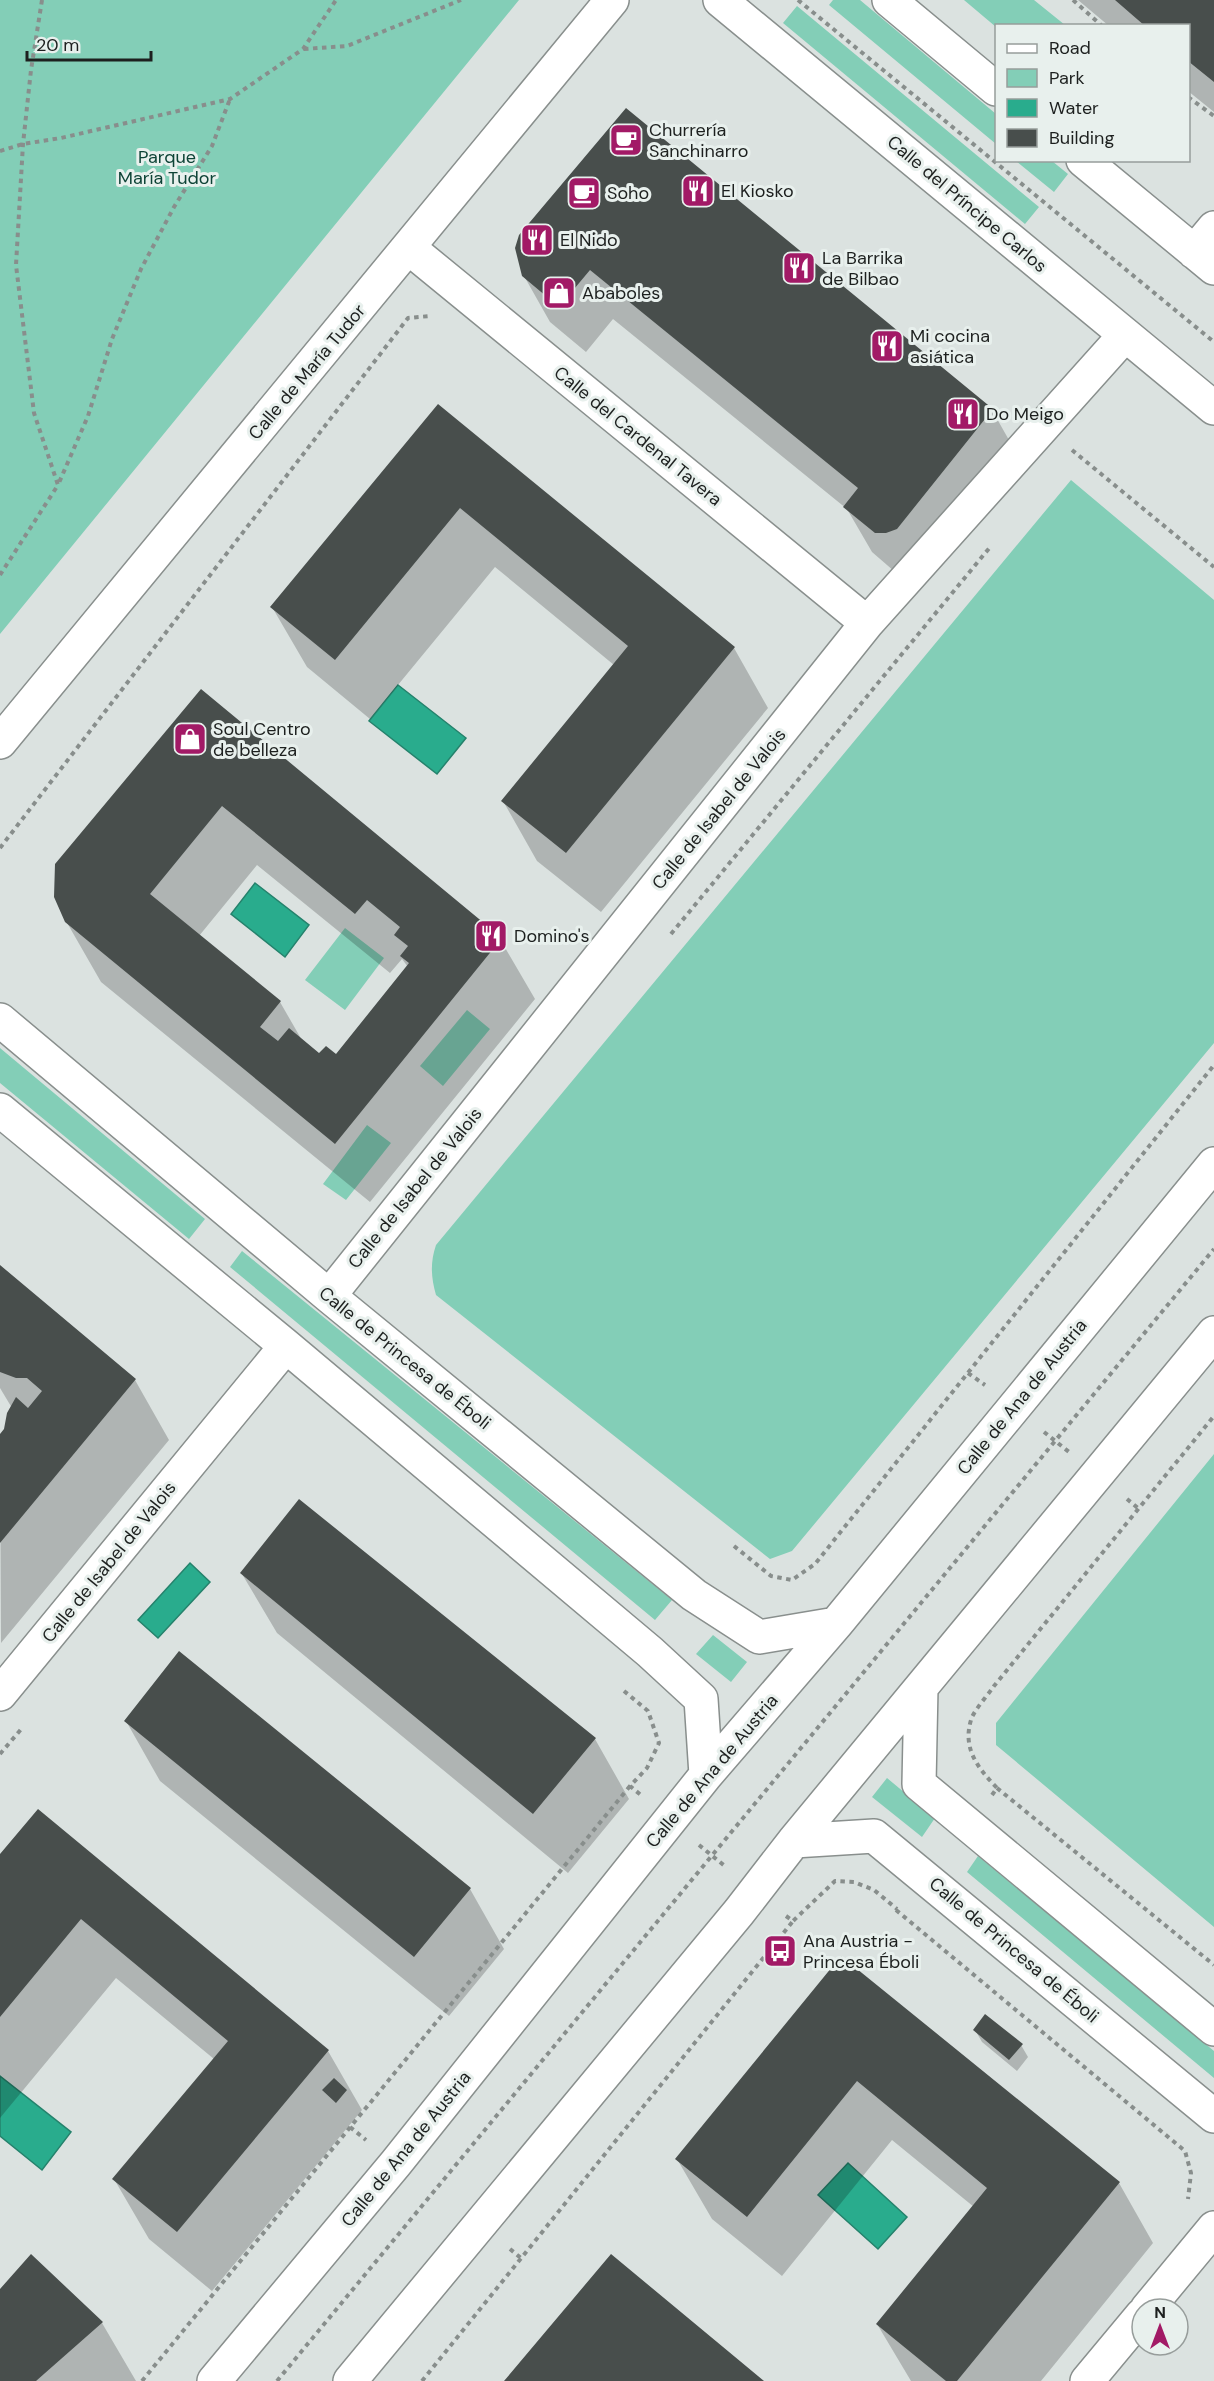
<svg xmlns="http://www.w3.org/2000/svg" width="1214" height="2381" viewBox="0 0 1214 2381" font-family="'DM Sans',sans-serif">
<rect width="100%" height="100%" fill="#dbe2e0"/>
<!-- green -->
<path fill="#83ceb7" d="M0,0H519L0,634Z
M833,0H860L996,114V144L829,5Z
M964,0H1034L1065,25L996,26V27Z
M797,6L1039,207L1025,224L783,23Z
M1016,161H1052L1068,174L1054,192Z
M1071,480L1214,600V1043L792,1551L770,1559L436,1295C431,1277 430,1263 436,1245Z
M345,928L384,958L345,1010L305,980Z
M467,1010L490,1029L443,1086L420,1066Z
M0,1048L205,1219L189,1239L0,1083Z
M367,1125L391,1143L346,1200L323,1184Z
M242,1251L672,1600L655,1620L230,1267Z
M1214,1454V1927L996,1745V1723Z
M713,1635L747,1662L731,1682L696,1654Z
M887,1778L935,1818L922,1837L872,1797Z
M978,1856L1214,2051V2078L967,1872Z"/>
<!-- water -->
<path fill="#29ac8d" stroke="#25826c" stroke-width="1.5" d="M398,685L466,738L437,774L369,721Z
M255,883L309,925L285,957L231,914Z
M190,1563L210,1582L158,1638L138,1620Z
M0,2076L71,2132L42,2170L0,2136Z
M848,2163L907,2217L878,2249L818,2195Z"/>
<!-- shadow -->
<path fill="#0003" fill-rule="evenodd" d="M1078,0H1214V112L1188,91V26H1109Z
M521,235L992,410L1018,456L902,578L872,552L847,509L613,319L586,352L550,322L524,276Z
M438,406L734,648L768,708L601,912L537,861L503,801L614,665L495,567L370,719L307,667L272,607Z
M201,692L500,939L535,999L370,1202L101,982L66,921ZM257,865L390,973L402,959L408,967L336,1056L319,1055L303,1042L280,1002L199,936Z
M0,1267L135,1380L169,1440L1,1643L0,1436L6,1429L12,1408L0,1388Z
M242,1574L595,1739L629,1799L568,1873L277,1633Z
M126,1721L470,1889L504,1949L449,2016L160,1781Z
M0,1857L328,2051L362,2110L212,2291L149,2239L114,2179L214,2059L116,1978L0,2118Z
M842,1958L1119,2183L1153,2243L1041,2381H911L877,2324L974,2207L892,2140L782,2276L712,2219L677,2159Z
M975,2030L1021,2045L1028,2057L1017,2071L982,2042Z
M31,2256L102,2323L136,2381H0V2291Z"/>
<!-- building -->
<path fill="#484e4c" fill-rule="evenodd" d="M1115,0H1214V82L1188,61V26H1145Z
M626,108L993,409L897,529L886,533H875L843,507L858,488L590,270L559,307L522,276L515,248L519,235Z
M438,404L735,647L566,853L501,801L628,646L460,508L335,660L270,607Z
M201,689L502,938L335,1144L65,922L54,897L55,864ZM222,806L355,914L367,900L400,927L394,935L408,946L400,956L409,963L336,1054L326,1046L319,1053L289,1028L278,1041L260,1027L281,1001L150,894Z
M0,1265L136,1379L0,1543V1434L4,1429L7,1413L16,1397L28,1408L42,1391L27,1378H16L0,1372Z
M299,1499L596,1738L533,1814L240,1573Z
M179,1651L471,1888L414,1957L124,1721Z
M38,1809L329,2050L177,2232L112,2179L228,2041L81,1919L0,2017V1854Z
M841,1956L1120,2182L957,2381H946L876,2324L987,2188L857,2081L747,2217L675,2159Z
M985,2014L1023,2044L1009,2060L973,2030Z
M334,2078L347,2090L336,2103L322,2090Z
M31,2254L103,2322L36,2381H0V2289Z
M611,2254L764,2381H504Z"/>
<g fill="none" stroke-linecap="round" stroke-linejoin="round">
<!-- street casing -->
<g stroke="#898f8d" stroke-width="36">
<path id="street" d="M720,0L1214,408
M889,0L996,89
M1083,160L1214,268
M409,248L867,623
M1194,252L1214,228
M0,742L612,0
M0,1020L329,1296L694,1595L759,1637L836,1624
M0,1110L286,1346L650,1652L701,1699L706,1775
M329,1296L867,623L1125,335
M921,1688L919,1784L1214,2029
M0,1694L286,1346
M794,1841L874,1836L1214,2116
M1147,2309L1214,2228
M214,2381L396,2163L706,1775L836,1624L1214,1164
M350,2381L739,1912L794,1841L1214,1333
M1087,2381L1142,2315"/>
</g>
<!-- path -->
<path stroke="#888e8c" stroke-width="4" stroke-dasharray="4.5 4.5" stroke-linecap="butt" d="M42,0L31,70L23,144L16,265L34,413L58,485L88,416L112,339L141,269L174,207L212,146L230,99
M798,0L1214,342
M1073,0L1102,26
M304,49L347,46L461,0
M1188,97L1214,116
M0,151L23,144L61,138L230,99L303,49L336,0
M1072,450L1214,567
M0,575L58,485
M0,848L408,318L430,316
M671,934L991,546
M968,1373L985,1385
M1044,1432L1069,1452
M1127,1499L1139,1509
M734,1546L771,1576L792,1580L815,1564L1214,1065
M624,1691L648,1711L659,1743L647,1768L630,1786L642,1796
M0,1754L23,1727
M997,1788L1214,1965
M992,1795L997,1788C978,1768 961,1748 972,1717C977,1707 987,1696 994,1686L1214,1416
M699,1845L726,1867
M896,1910L1185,2151L1191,2173L1188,2199
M786,1916L793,1921L835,1881L854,1882L874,1890L897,1909
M350,2127L366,2140
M510,2249L522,2259
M142,2381L630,1786
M277,2381L1214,1249
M422,2381L793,1921"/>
<!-- street -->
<use href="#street" stroke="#fff" stroke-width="33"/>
</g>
<!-- icons -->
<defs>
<g id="cafe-square" transform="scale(1.725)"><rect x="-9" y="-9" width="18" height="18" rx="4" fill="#a21a66" stroke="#e8f0ed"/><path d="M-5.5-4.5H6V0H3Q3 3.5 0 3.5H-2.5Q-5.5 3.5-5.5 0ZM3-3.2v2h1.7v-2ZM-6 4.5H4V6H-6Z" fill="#fff"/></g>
<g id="restaurant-square" transform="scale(1.725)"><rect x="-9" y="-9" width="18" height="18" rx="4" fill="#a21a66" stroke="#e8f0ed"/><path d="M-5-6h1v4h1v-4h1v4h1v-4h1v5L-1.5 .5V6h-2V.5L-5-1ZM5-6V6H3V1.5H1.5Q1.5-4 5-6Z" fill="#fff"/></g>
<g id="shop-square" transform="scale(1.725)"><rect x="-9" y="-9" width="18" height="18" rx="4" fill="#a21a66" stroke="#e8f0ed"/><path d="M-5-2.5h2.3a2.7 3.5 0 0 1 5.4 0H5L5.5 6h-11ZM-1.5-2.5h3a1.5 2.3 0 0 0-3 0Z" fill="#fff"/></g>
<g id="bus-square" transform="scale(1.725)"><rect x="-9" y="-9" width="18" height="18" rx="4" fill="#a21a66" stroke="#e8f0ed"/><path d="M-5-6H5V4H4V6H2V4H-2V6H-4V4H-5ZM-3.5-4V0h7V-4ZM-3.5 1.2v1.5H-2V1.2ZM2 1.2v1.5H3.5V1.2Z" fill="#fff"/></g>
</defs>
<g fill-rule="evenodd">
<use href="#cafe-square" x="626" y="140"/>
<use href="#restaurant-square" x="698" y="191"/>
<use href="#cafe-square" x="584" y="193"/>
<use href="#restaurant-square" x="537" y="240"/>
<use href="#restaurant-square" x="799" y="268"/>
<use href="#shop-square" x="559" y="293"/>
<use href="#restaurant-square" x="887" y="346"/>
<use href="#restaurant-square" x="963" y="414"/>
<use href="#shop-square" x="190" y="739"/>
<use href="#restaurant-square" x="491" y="936"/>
<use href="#bus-square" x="780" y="1951"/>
</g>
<g text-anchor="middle" stroke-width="6" stroke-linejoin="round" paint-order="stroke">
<!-- poi labels -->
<g font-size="18" fill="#1d201f" stroke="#e8f0ed" text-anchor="start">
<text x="649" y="136">Churrería<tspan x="649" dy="21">Sanchinarro</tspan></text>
<text x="721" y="197">El Kiosko</text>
<text x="607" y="199">Soho</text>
<text x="560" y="246">El Nido</text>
<text x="822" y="264">La Barrika<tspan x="822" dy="21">de Bilbao</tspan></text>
<text x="582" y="299">Ababoles</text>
<text x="910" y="342">Mi cocina<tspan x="910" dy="21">asiática</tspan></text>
<text x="986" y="420">Do Meigo</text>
<text x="213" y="735">Soul Centro<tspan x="213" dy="21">de belleza</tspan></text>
<text x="514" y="942">Domino's</text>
<text x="803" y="1947">Ana Austria -<tspan x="803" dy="21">Princesa Éboli</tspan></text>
</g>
<!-- park labels -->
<g font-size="18" fill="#0d4336" stroke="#e8f0ed">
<text x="167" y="163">Parque<tspan x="167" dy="21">María Tudor</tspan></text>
</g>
<!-- street labels -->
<g font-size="18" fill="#1d201f" stroke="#e8f0ed">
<text transform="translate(967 204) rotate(40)" y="6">Calle del Príncipe Carlos</text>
<text transform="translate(307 372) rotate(-50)" y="6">Calle de María Tudor</text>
<text transform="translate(638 436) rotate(39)" y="6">Calle del Cardenal Tavera</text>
<text transform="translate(719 809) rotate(-51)" y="6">Calle de Isabel de Valois</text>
<text transform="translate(415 1188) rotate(-51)" y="6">Calle de Isabel de Valois</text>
<text transform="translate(405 1358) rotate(39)" y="6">Calle de Princesa de Éboli</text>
<text transform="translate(1022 1397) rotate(-51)" y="6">Calle de Ana de Austria</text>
<text transform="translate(109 1562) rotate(-51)" y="6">Calle de Isabel de Valois</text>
<text transform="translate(712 1771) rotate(-50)" y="6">Calle de Ana de Austria</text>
<text transform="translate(1014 1950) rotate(40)" y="6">Calle de Princesa de Éboli</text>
<text transform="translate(406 2149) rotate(-51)" y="6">Calle de Ana de Austria</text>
</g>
</g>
<!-- legend -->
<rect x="995" y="24" width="195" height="138" fill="#e8f0ed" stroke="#979d9b" stroke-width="1.5"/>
<rect x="1007" y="44" width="30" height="9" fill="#ffffff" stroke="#979d9b" stroke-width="1.5"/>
<text x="1049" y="54" font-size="18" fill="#1d201f">Road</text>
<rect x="1007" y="69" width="30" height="18" fill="#83ceb7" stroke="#979d9b" stroke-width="1.5"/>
<text x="1049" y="84" font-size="18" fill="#1d201f">Park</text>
<rect x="1007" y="99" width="30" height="18" fill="#29ac8d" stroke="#979d9b" stroke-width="1.5"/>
<text x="1049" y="114" font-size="18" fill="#1d201f">Water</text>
<rect x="1007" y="129" width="30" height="18" fill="#484e4c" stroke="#979d9b" stroke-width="1.5"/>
<text x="1049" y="144" font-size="18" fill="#1d201f">Building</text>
<!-- north arrow -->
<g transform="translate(1160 2327)"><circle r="28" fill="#e8f0ed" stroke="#979d9b" stroke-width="1.5"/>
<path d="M0-4.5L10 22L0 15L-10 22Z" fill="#a21a66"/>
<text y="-9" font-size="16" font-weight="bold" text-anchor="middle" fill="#1d201f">N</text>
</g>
<!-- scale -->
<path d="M27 51v9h124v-9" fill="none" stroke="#1d201f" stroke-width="3"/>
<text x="36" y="51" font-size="18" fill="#1d201f" stroke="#e8f0ed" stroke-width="4.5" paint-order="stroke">20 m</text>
</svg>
